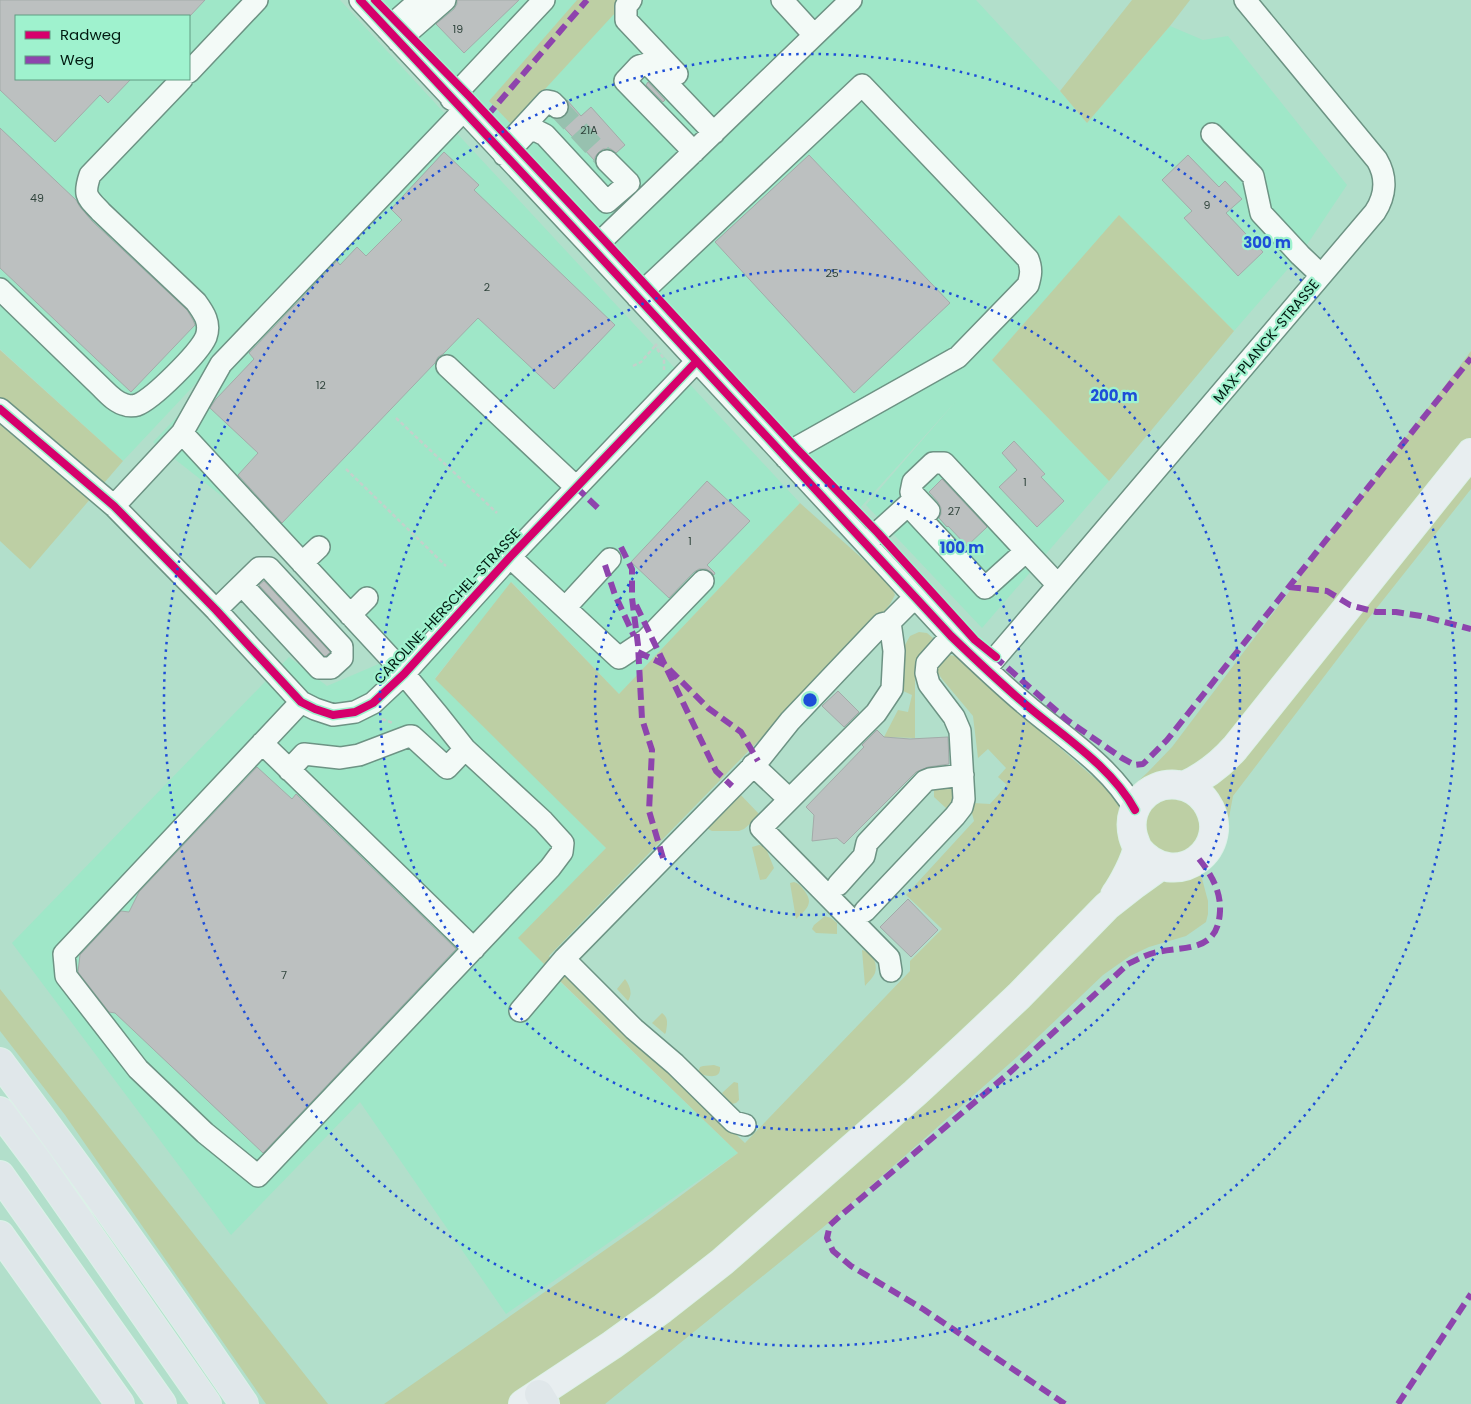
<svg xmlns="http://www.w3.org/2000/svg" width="1471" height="1404" viewBox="0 0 1471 1404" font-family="Poppins,sans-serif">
<rect width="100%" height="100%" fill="#b2dfcb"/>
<!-- built -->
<path fill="#9fe7c8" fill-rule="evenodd" d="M0,0H340L447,116L123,461L0,349ZM16,16H189V79H16Z
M383,0H976L1060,91L1087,123L1170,26L1203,40L1228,36L1347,185L1300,255L1234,331L1119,216L992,360L1109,481L982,628L866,505L957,400L859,509L488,115Z
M452,128L800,503L619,694L512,582L435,678L606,848L519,938L546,965L549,956L567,974L560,982L738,1153L506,1314L360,1102L231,1235L12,943L289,657L327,686L381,663L256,523L153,442Z"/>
<!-- green -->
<path fill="#bdcfa4" d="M577,0H627L512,125L489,101Z
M1132,0H1190L1170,26L1087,123L1060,91Z
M1119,215L1234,331L1109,481L992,360Z
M0,350L123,461L30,569L0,541Z
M1471,351V489L1368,619L1233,796L1223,850L1201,875L1208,901V914L1206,922L1186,936L1149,947L1130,956L1103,975L1017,1057L832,1220L605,1404H384L648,1220L738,1153L560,981L567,974L745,1143L910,971V961L942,929L906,895L974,821L970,806L973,803L990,804L1007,785L998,777L1006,768L988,749L978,758L973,716L942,679L936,670L938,664L949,655L955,656L1107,789L1117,801L1148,772L1172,747Z
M800,503L884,578L892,588L895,595L890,604L881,615L549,956L552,960L546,966L518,938L606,848L435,679L511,582L619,694Z
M919,632L927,633L933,638L915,661V738L884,737L898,710L908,712L912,695L903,691L905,645L910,636Z
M957,787V808L947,809L934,797V788Z
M737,791L760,815L744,829L739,831H712L708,829L704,824Z
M759,845L765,846L774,868L766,879L760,880L752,847Z
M794,882C798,883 800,885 803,889C815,903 807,909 796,919L790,883Z
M825,916L831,918L837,923V934L816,933L812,929L814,925Z
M862,950C872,953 878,962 875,973C873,978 868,982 865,986Z
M625,979C630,986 633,993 628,1001L617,989Z
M0,989L328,1404H266L65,1115L0,1031Z
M662,1013C669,1018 667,1024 666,1032L665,1034L652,1023Z
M714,1065L720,1067C721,1080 708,1076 700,1074L698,1072L700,1067L703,1066Z
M734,1082L738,1083L739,1100L736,1103L732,1104L722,1093Z"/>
<!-- building -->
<path fill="#bcc0c0" stroke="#a3aba9" d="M0,0H205L190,16H16V79H131L108,103L100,95L55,142L0,90Z
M457,0H519L464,53L436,24L454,9L457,4Z
M648,82L665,100L663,102L646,85Z
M567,100L581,116L591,107L625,145L616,153L611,149H603L598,153L595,157V161L556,119H561L565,116L569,111V104Z
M0,128L76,200L80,207L92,221L187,310L193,320L195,325L131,392L0,268Z
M444,152L479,185L474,190L615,325L554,389L478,318L443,354L438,357L435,363L282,523L238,475L258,453L210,408L216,399L254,359L249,353L337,261L340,265L357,247L366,256L402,220L391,209Z
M809,155L950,303L854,393L715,242Z
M1188,155L1219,187L1225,181L1242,199L1226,213L1263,252L1238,276L1184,218L1192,211L1162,180Z
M1014,441L1045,474L1041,477L1064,501L1037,527L999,487L1017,470L1002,453Z
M942,479L987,527L967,546L948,526L947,527L939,518L941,514V508L938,502L929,492Z
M707,481L750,521L707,565L715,573L714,575L711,572L706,569H699L694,572L669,598L631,562Z
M264,581L330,652L326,656H324L259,585Z
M838,691L859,712L844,727L822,706Z
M877,730L884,737L910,739L948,737L949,764L928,767L916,772L844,844L837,838L812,841L814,815L806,807L864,747L862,745Z
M257,767L292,799L296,794L456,949L263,1153L115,1013L109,1012L78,972L80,955L121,911L129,912L139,892Z
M908,899L938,930L911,957L880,927Z"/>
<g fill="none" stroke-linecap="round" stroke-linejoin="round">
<!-- minor-tunnel -->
<path stroke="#97c1af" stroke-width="21" stroke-dasharray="21 11" stroke-linecap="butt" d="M557,107L607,161"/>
<!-- minor casing -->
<g stroke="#6d9384" stroke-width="24">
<path id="minor" d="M360,0L593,249L951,636C977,661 1003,686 1031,709C1067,739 1112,768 1135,810
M631,0L626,6V20L677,74
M782,0L814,35
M387,29L420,0
M398,41L445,0
M189,72L257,0
M451,99L544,0
M1212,134L1253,176L1261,213L1300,255L1321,275
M513,138L547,101L552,102L557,107
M694,152L625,81L639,66L646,64L653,69L714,133
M504,155L514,146L529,130L537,131L545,135L607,202L629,183L607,161
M593,249L851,0
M0,289L101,387C108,394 116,403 126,405C128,406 134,406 137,405C153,399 199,353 206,337C211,323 204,313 196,302L101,212C87,197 83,196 90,175L182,79
M637,297L862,85L1028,259C1032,269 1031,275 1028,285L958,357L796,448L786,458
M447,366L576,487
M0,409L114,506L216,610L301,702L315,709L333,715L355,712L373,703L404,674L510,557L696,362
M182,433L395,663L438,715L465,749L543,821L563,843L562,852L550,868L258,1176L205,1133L138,1069L66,976L64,954L301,702
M114,506L182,433L221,364L463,111
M929,511L911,492L913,482L933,463H944L1026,551
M866,543L908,505L985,588L1026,551L1058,585
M510,557L619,658L646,640L703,581
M302,563L319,547
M565,608L610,559
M216,610L259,568H269L342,647V658L331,668H319L242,585
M350,615L367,598
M890,622L894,651L892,689L876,713L761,828L889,958L891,971
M986,669L1058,585L1375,212C1386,195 1387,177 1377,160L1245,0
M262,743L474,949
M753,765L789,799
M289,770L304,754L340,758L359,755L409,736H412L447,768L465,749
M838,885L864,856L867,843L925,781L930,779L963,775
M865,911L955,816L962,807L964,799L960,731L954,717L929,684L926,673L927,663L951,636
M564,959L634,1029L675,1064L734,1122L745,1125
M520,1011L564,959L758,761L790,721L882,624L890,622L915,597"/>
</g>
<!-- major casing -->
<g stroke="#dcf1e8" stroke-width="30">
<path id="major" d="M1184,786C1204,777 1220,765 1235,748L1471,453
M1115,895C1121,887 1138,857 1137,847C1136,844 1134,840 1133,836C1130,824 1132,811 1140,800C1149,789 1163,783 1178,785C1189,786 1200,793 1206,802C1236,846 1176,896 1137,848
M523,1404L612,1345L662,1309L722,1262L915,1093L967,1045L1019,996L1107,906L1135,884L1160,866"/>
</g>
<!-- highway casing -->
<g stroke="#dcf1e8" stroke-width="30">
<path id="highway" d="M0,1062C84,1174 165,1288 244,1404
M0,1111L39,1163L207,1404
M0,1175L162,1404
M0,1235L120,1404
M539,1394L545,1404"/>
</g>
<!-- path -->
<path stroke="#c3d1cb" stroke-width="2.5" stroke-dasharray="4 2.5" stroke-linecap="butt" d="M657,344L655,346L664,359V370
M633,366L641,362L655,346
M396,418L497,513
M346,469L446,566
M382,719L393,723"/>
<!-- minor -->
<use href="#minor" stroke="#f3faf7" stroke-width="21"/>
<!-- major -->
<use href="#major" stroke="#e8eef0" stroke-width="28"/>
<!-- highway -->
<use href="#highway" stroke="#e0e7ea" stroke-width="28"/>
<!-- quiet -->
<path stroke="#8e44ad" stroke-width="6" stroke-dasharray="12 6" stroke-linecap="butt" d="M487,116L587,0
M576,487L601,511
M621,547L632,569V598L638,645L642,719L652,750L649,811L663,858
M605,565L615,595L634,636
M1289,587L1327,591L1350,605L1376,612H1396L1421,616L1471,629
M636,605L716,771L732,786
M638,652L665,665L708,708L741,732L758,761
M994,656L1067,720L1122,758L1135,765L1143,764L1167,740L1471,358
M1065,1404L923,1309L851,1266L833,1251L827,1238L830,1225L840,1216L1008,1074L1128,964C1138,959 1147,954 1157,952C1187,946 1218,952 1220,911C1221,891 1211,874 1199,859
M1398,1404L1471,1294"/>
<!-- cycleway casing -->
<g stroke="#9ff2ce" stroke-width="11">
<path id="cycleway" d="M360,0L593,249L951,636C977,661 1003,686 1031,709C1067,739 1112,768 1135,810
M375,0L469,96L604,240L796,448L878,533L975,640L996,657
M0,409L114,506L216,610L301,702L315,709L333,715L355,712L373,703L404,674L510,557L696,362"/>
</g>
<!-- cycleway -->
<use href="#cycleway" stroke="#d6006c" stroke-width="8"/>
</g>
<!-- distance rings -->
<g fill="none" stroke="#1d4ed8" stroke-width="2.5" stroke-dasharray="2.5 5">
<circle cx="810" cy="700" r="215"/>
<circle cx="810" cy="700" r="430"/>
<circle cx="810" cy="700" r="646"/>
</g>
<g text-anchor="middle" stroke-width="4.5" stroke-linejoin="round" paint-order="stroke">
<!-- number labels -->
<g font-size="11" fill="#30443c">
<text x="458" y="33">19</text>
<text x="589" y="134">21A</text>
<text x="37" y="202">49</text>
<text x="1207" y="209">9</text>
<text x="832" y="277">25</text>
<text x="487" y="291">2</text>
<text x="321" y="389">12</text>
<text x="1025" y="486">1</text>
<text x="954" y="515">27</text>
<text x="690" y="545">1</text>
<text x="284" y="979">7</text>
</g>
<!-- street labels -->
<g font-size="14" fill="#011a10" stroke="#9ff2ce">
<text transform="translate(1266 341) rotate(-50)" y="5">MAX-PLANCK-STRASSE</text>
<text transform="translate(447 606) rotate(-47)" y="5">CAROLINE-HERSCHEL-STRASSE</text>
</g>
</g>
<circle cx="810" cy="700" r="8" fill="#1d4ed8" stroke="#9ff2ce" stroke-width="2.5"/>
<g font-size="15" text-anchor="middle" font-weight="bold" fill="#1d4ed8" stroke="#9ff2ce" stroke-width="4.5" stroke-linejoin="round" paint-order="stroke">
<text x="1267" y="248">300 m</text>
<text x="1114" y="401">200 m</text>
<text x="962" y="553">100 m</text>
</g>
<!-- legend -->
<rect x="15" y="15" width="175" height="65" fill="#9ff2ce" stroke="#609c82"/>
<rect x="25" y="31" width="25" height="8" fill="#d6006c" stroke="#609c82"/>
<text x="60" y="40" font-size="15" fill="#011a10">Radweg</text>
<rect x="25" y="56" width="25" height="8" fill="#8e44ad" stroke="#609c82"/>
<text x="60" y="65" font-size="15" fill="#011a10">Weg</text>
</svg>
